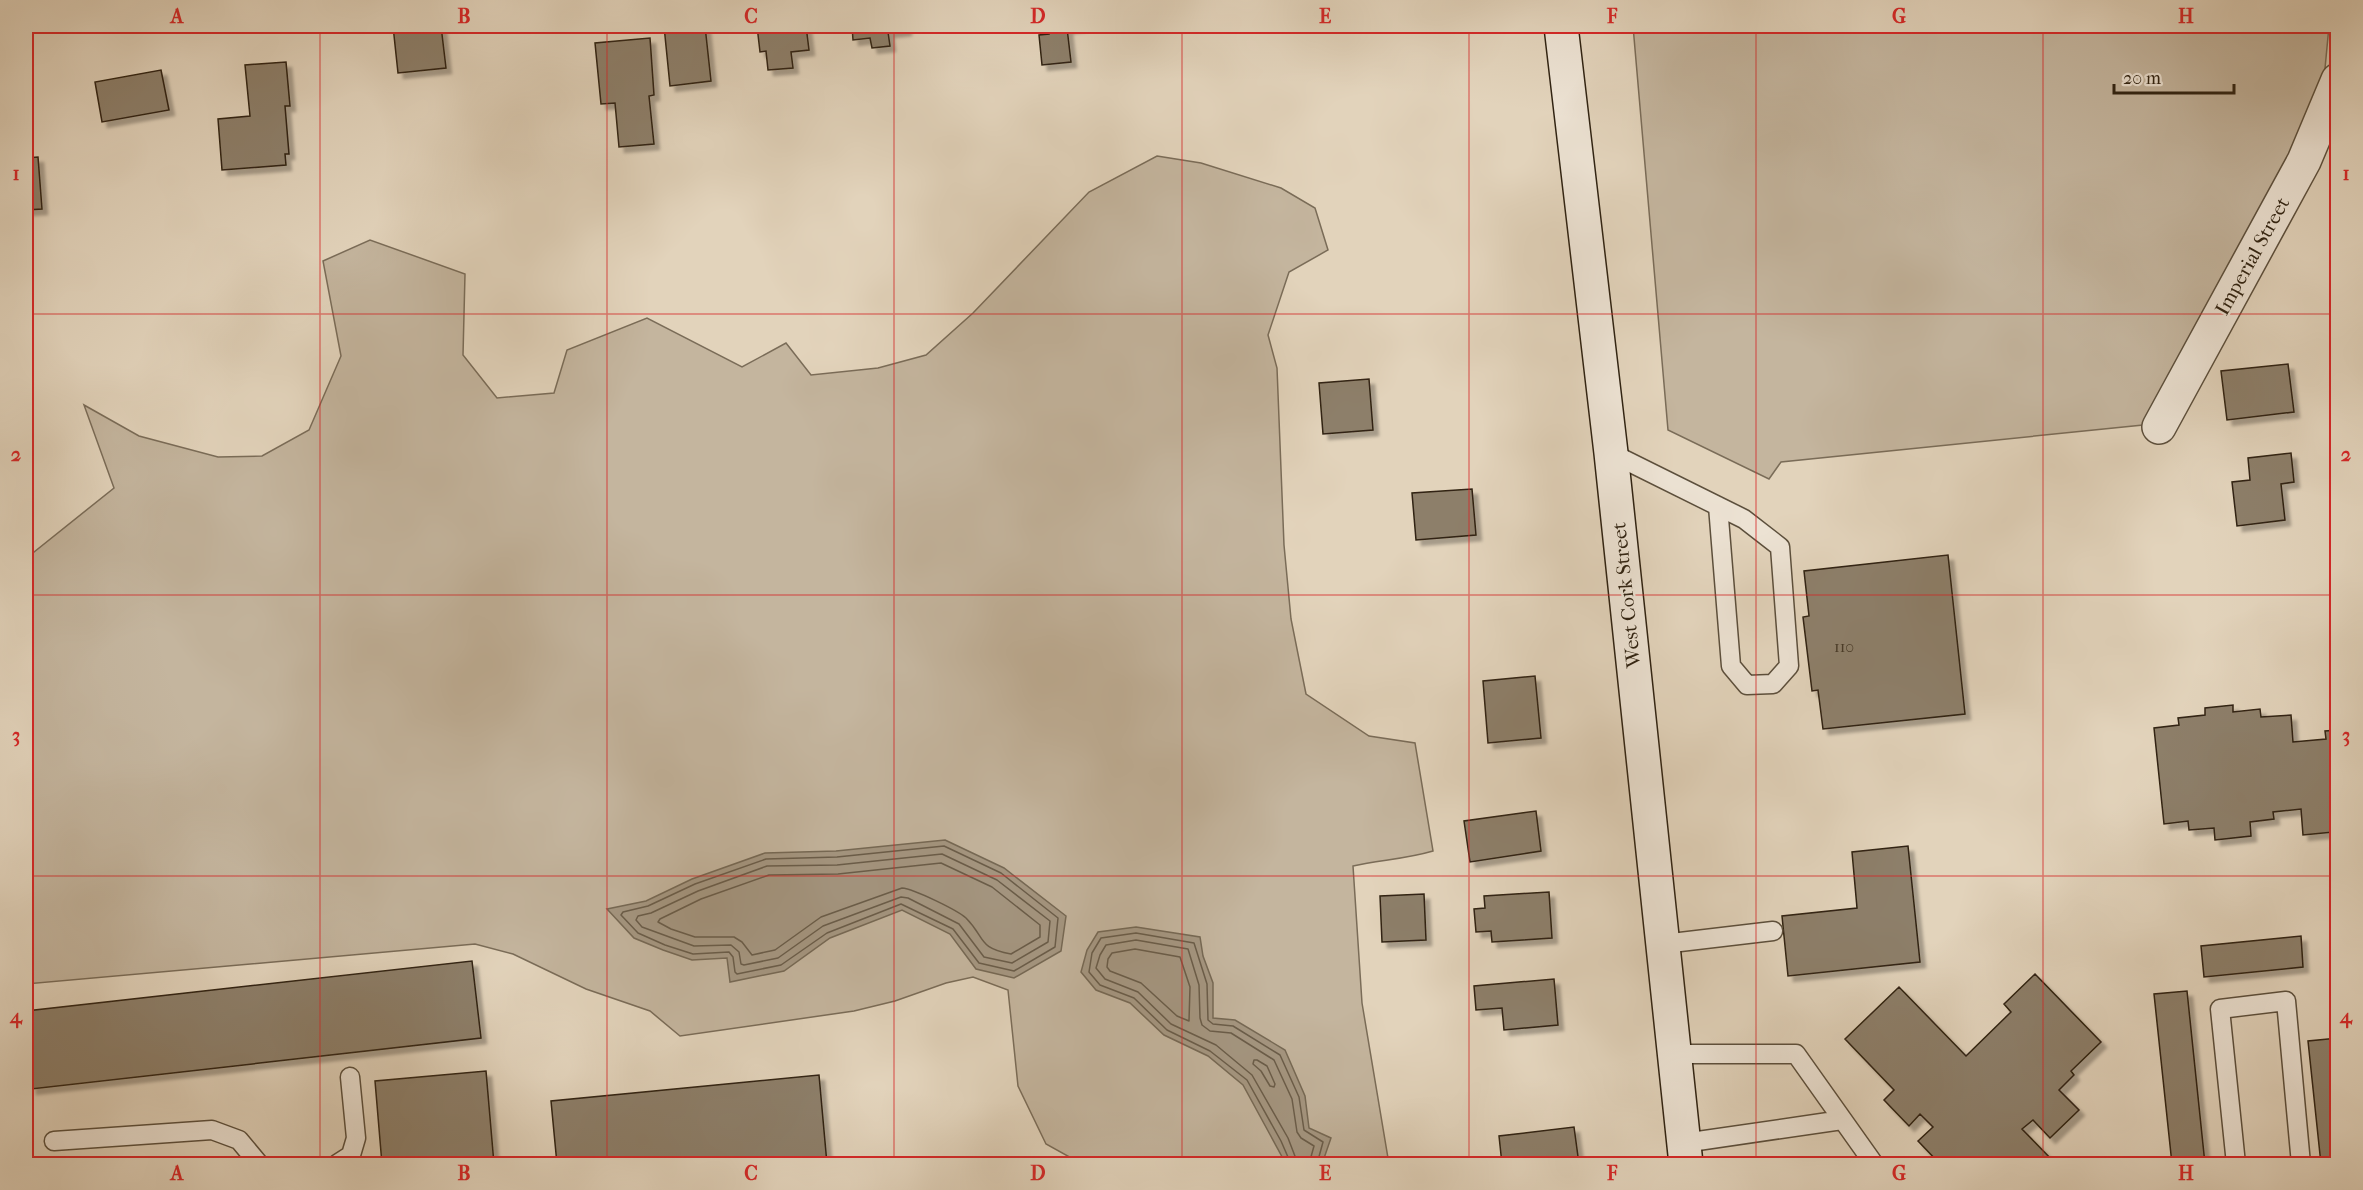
<svg xmlns="http://www.w3.org/2000/svg" width="2363" height="1190" viewBox="0 0 2363 1190" font-family="'IM FELL French Canon',serif">
<defs>
<filter id="shadow"><feDropShadow dx="5.5" dy="5.5" stdDeviation="1.5" flood-color="#0004"/></filter>
</defs>
<rect width="100%" height="100%" fill="#e2d3bb"/>
<filter id="stains"><feTurbulence type="fractalNoise" baseFrequency=".00333" numOctaves="4"/><feColorMatrix values="0 0 0 0 .2 0 0 0 0 .09 0 0 0 0 .02 0 0 0 .5 -.17"/></filter>
<radialGradient id="worn" r=".72"><stop offset=".6" stop-color="#630" stop-opacity="0"/><stop offset="1" stop-color="#630" stop-opacity=".3"/></radialGradient>
<!-- green -->
<path fill="#c4b59e" stroke="#7a6c58" stroke-width="1.5" d="M1633,26H2329L2324,79L2289,159L2143,425L1781,462L1769,479L1668,430Z
M1157,156L1201,163L1281,188L1315,208L1328,250L1289,272L1268,335L1277,368L1284,545L1291,619L1306,694L1369,736L1415,743L1433,851C1406,859 1380,860 1353,866L1362,1003L1389,1164H1082L1046,1144L1018,1086L1008,990L973,977L946,983L895,1001L854,1011L680,1036L650,1011L586,989L513,954L475,944L26,984V556H29L114,488L84,405L139,436L218,457L262,456L309,430L341,356L323,261L370,240L465,274L463,355L497,398L554,393L567,350L647,318L742,367L786,343L811,375L878,368L926,355L973,313L1089,192Z"/>
<!-- water -->
<path fill="#a59782" stroke="#766955" stroke-width="1.5" d="M945,840L1004,868L1066,916L1061,951L1014,978L976,969L950,934L902,910L830,938L784,971L730,982L727,958L692,960L663,950L634,938L607,909L646,901L692,879L765,853L836,851Z
M1136,927L1200,937L1203,956L1213,983V1018L1235,1020L1285,1050L1305,1096L1309,1128L1331,1138L1322,1164H1286L1243,1085L1208,1056L1164,1035L1130,1003L1096,990L1081,972L1087,950L1098,932Z"/>
<g fill="none" stroke-linecap="round" stroke-linejoin="round">
<!-- shore -->
<path stroke="#6a5d4a" stroke-width="1.5" d="M944,846L1001,873L1058,918L1055,947L1014,971L979,963L953,929L901,904L827,933L781,965L737,974L735,972L733,957L729,952L693,954L665,945L638,933L621,915L623,912L648,906L695,884L766,859L837,857Z
M942,854L997,880L1050,921L1048,942L1012,963L984,957L959,924L908,898L901,897L823,926L778,958L744,965L741,964L739,952L731,945L694,946L642,927L636,920L638,916L651,913L698,891L767,866L837,865Z
M941,863L992,887L1040,925V937L1011,954C977,948 986,938 966,918C957,910 914,889 902,888L821,917L775,950L752,955L742,942L734,937H695L671,929L658,922L660,919L701,899L769,875L838,874Z
M1135,949L1180,957L1190,987L1189,1021L1177,1016L1141,983L1110,971L1107,967L1108,959L1112,953Z
M1254,1060H1257L1267,1066L1275,1084L1274,1087L1270,1086L1261,1071L1253,1064Z
M1291,1164L1281,1141L1247,1080L1210,1051L1167,1030L1134,998L1100,985L1089,972L1092,953L1101,938L1136,933L1194,943L1207,984L1208,1020L1213,1024L1233,1026L1280,1055L1299,1097L1304,1130L1323,1142L1317,1164
M1298,1164L1288,1138L1252,1075L1216,1045L1171,1024L1138,992L1105,979L1096,968L1100,955L1106,945L1136,940L1188,949L1199,985L1200,1018L1202,1025L1210,1031L1231,1033L1274,1060L1292,1099L1297,1132L1301,1138L1314,1146L1309,1164"/>
</g>
<!-- building -->
<path fill="#8d7f6a" stroke="#302312" stroke-width="1.5" filter="url(#shadow)" d="M393,26H441L446,68L398,73Z
M664,26H705L711,81L670,86Z
M757,26H806L809,50L791,52L793,68L768,70L766,51L760,52Z
M852,26H906V30L888,32L890,46L872,48L870,38L853,40Z
M1048,26H1081L1067,28L1071,62L1042,65L1039,35L1049,34Z
M650,38L654,95L649,96L654,144L619,147L615,103L601,104L595,43Z
M286,62L290,106H285L289,154H285L286,165L222,170L218,119L250,116L245,65Z
M161,70L169,110L102,122L95,82Z
M38,157L42,209L26,210V158Z
M2288,364L2294,412L2227,420L2221,371Z
M1369,379L1373,430L1323,434L1319,383Z
M2291,453L2294,482L2281,484L2285,520L2237,526L2232,482L2250,480L2248,458Z
M1472,489L1476,535L1416,540L1412,493Z
M1948,555L1965,714L1823,729L1818,690L1812,691L1803,617L1809,616L1804,571Z
M1535,676L1541,738L1488,743L1483,681Z
M2233,705V712L2260,709L2261,717L2291,715L2293,742L2326,739L2325,731L2338,730V842H2335L2333,832L2303,835L2301,809L2273,812L2274,819L2250,822L2251,836L2215,840L2214,828L2189,830L2188,821L2164,824L2154,728L2179,725L2178,718L2205,715V708Z
M1536,811L1541,851L1470,862L1464,821Z
M1908,846L1920,962L1788,976L1782,916L1857,908L1852,852Z
M1549,892L1552,938L1492,942L1491,931L1476,932L1474,909L1485,908L1484,896Z
M1424,894L1426,940L1382,942L1380,896Z
M2301,936L2303,967L2204,977L2201,946Z
M472,961L481,1038L31,1089L26,1042V1011Z
M2035,974L2101,1042L2071,1071L2074,1075L2059,1090L2079,1110L2050,1138L2033,1120L2022,1129L2056,1164H1940L1918,1141L1933,1127L1920,1114L1909,1126L1884,1100L1894,1090L1845,1039L1899,987L1966,1056L2011,1012L2004,1004Z
M1554,979L1558,1025L1504,1030L1502,1008L1476,1010L1474,986Z
M2187,991L2205,1164H2172L2154,994Z
M2338,1038V1164H2321L2308,1041Z
M486,1071L494,1164H382L375,1081Z
M819,1075L827,1164H557L551,1101Z
M1574,1127L1579,1164H1502L1499,1136Z"/>
<g fill="none" stroke-linecap="round" stroke-linejoin="round">
<!-- lane casing -->
<g stroke="#5c4f3c" stroke-width="21">
<path id="lane" d="M1611,453L1744,519L1780,547L1789,666L1773,684L1747,685L1731,666L1718,506
M1663,944L1773,931
M1674,1054H1796L1874,1164
M54,1141L212,1130L239,1140L259,1164
M1684,1143L1842,1120
M337,1164L351,1155L356,1138L350,1077
M2236,1164L2220,1009L2286,1001L2301,1164"/>
</g>
<!-- street casing -->
<g stroke="#5c4f3c" stroke-width="36">
<path id="street" d="M2159,427L2304,161L2338,80"/>
</g>
<!-- secondary casing -->
<g stroke="#302312" stroke-width="36">
<path id="secondary" d="M1561,26L1611,453L1686,1164"/>
</g>
<!-- lane -->
<use href="#lane" stroke="#ece2d3" stroke-width="18"/>
<!-- street -->
<use href="#street" stroke="#ece2d3" stroke-width="33"/>
<!-- secondary -->
<use href="#secondary" stroke="#ece2d3" stroke-width="33"/>
</g>
<!-- grid -->
<path fill="none" stroke="#d62828" stroke-width="1.5" stroke-opacity="0.55" d="M320,26V1164M607,26V1164M894,26V1164M1182,26V1164M1469,26V1164M1756,26V1164M2043,26V1164M26,314H2338M26,595H2338M26,876H2338"/>
<g text-anchor="middle" stroke-width="4.5" stroke-linejoin="round" paint-order="stroke">
<!-- number labels -->
<g font-size="16" fill="#473a28">
<text x="1844" y="652">110</text>
</g>
<!-- street labels -->
<g font-size="20" fill="#302312" stroke="#ece2d3">
<text transform="translate(2252 256) rotate(-61)" y="7">Imperial Street</text>
<text transform="translate(1626 595) rotate(-96)" y="7">West Cork Street</text>
</g>
</g>
<!-- margin -->
<rect width="2363" height="1190" fill="none" stroke="#e2d3bb" stroke-width="66"/>
<!-- scale -->
<path d="M2114 84v9h120v-9" fill="none" stroke="#302312" stroke-width="3"/>
<text x="2123" y="84" font-size="18" fill="#302312" stroke="#ece2d3" stroke-width="4.5" paint-order="stroke">20 m</text>
<rect x="33" y="33" width="2297" height="1124" fill="none" stroke="#d62828" stroke-width="2"/>
<g font-size="20" text-anchor="middle" font-weight="bold" fill="#d62828">
<text x="177" y="23">A</text>
<text x="464" y="23">B</text>
<text x="751" y="23">C</text>
<text x="1038" y="23">D</text>
<text x="1325" y="23">E</text>
<text x="1612" y="23">F</text>
<text x="1899" y="23">G</text>
<text x="2186" y="23">H</text>
<text x="16" y="180">1</text>
<text x="2346" y="180">1</text>
<text x="16" y="461">2</text>
<text x="2346" y="461">2</text>
<text x="16" y="742">3</text>
<text x="2346" y="742">3</text>
<text x="16" y="1023">4</text>
<text x="2346" y="1023">4</text>
<text x="177" y="1180">A</text>
<text x="464" y="1180">B</text>
<text x="751" y="1180">C</text>
<text x="1038" y="1180">D</text>
<text x="1325" y="1180">E</text>
<text x="1612" y="1180">F</text>
<text x="1899" y="1180">G</text>
<text x="2186" y="1180">H</text>
</g>
<rect width="100%" height="100%" filter="url(#stains)"/>
<rect width="100%" height="100%" fill="url(#worn)"/>
</svg>
